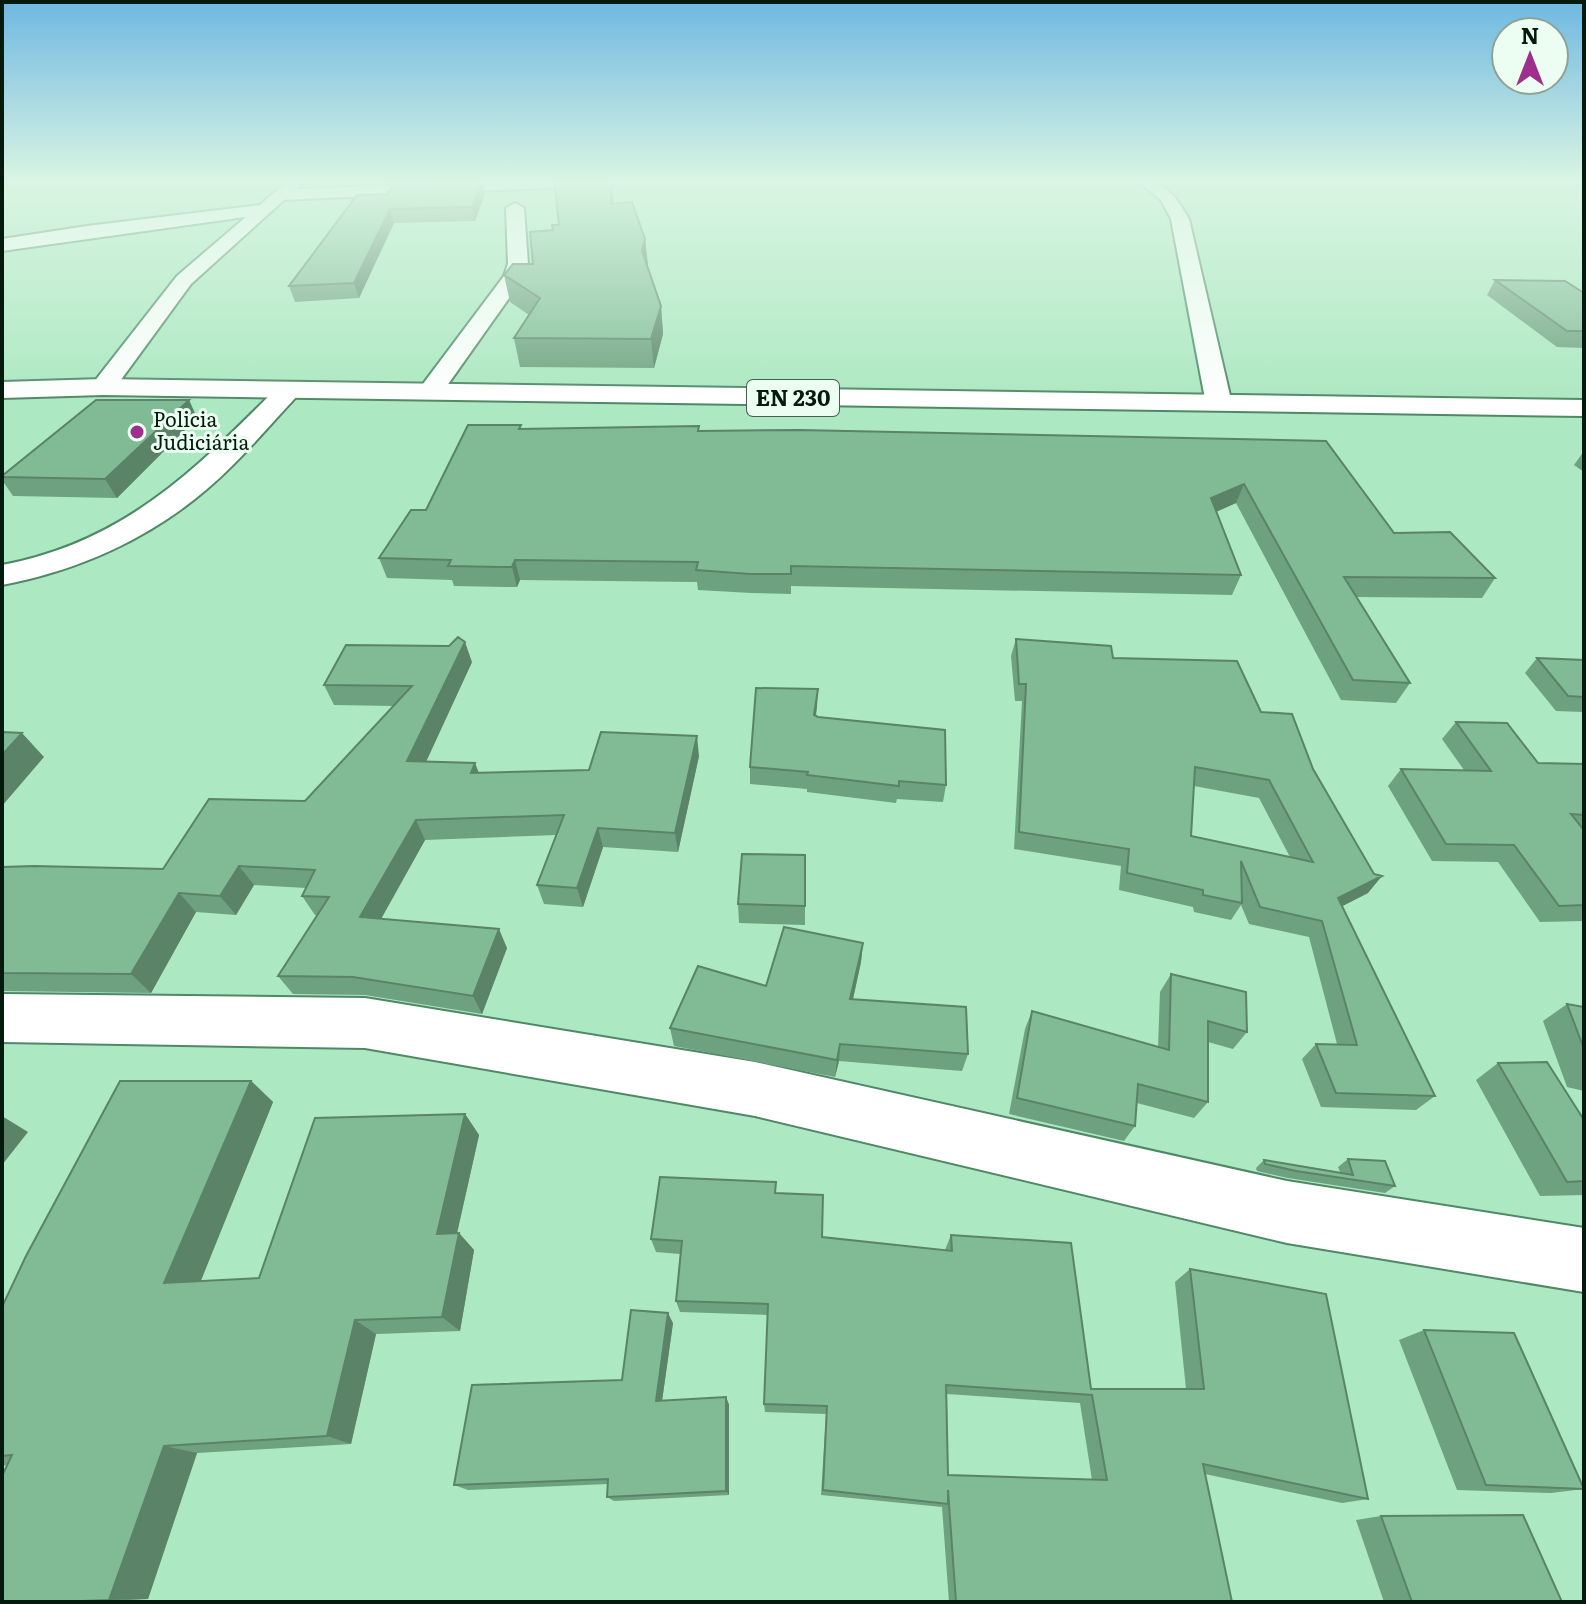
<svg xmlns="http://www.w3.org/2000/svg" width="1586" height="1604" viewBox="0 0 1586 1604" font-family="Literata,serif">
<rect width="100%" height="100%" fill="#ace8c1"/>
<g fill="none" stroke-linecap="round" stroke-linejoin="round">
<!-- minor casing -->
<g stroke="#4f8865" stroke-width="4">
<path id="minor" d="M513,180H620L612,185L280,200L272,195L280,190Z
M1136,180C1164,179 1176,196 1189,219L1232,404L1228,410H1210L1206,404L1171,219L1161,200Z
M515,203L524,208L528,264L524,277L439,397H421L417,392L504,276L508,264L506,208Z
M261,205L267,206L270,210L267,214L2,251V239L87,226Z
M289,382L298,385L302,390L298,395C268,427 240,461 207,489C149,539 77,571 2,585V565C125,542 196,469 280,385Z
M2,994L365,998L755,1062L1287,1181L1584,1228V1292L1287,1243L755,1116L365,1048L2,1042Z"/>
</g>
<!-- tertiary casing -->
<g stroke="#4f8865" stroke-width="4">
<path id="tertiary" d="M289,180H306L191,284L112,392H94L90,387L94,382L177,276Z"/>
</g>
<!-- primary casing -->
<g stroke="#4f8865" stroke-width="4">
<path id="primary" d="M103,379L1584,400V416L103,395L2,398V382Z"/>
</g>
<!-- minor -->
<use href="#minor" fill="#fff" fill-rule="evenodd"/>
<!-- tertiary -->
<use href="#tertiary" fill="#fff" fill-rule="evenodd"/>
<!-- primary -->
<use href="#primary" fill="#fff" fill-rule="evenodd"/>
</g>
<!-- wall -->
<path fill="#6ea180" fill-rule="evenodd" d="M405,180H451L406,182Z
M554,180H612L613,203L645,239L647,266L661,306L663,334L654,368L520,367L514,338L529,315L510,302L504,275L533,264L553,230L559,225Z
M485,194L475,221L394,223L359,298L295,302L289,286L357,195Z
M1495,280L1584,293V348L1557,347L1487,295Z
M189,400L197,418L117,498L13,496L2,480V476Z
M522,429L1326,441L1394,533L1495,578L1482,598L1356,597L1410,683L1396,703L1341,700L1236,503L1216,512L1241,575L1232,595L791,586V594L751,593L698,590L697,582L520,580L517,587H506L454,586L452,580L387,578L379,558Z
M1584,451V472L1574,465Z
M1016,639L1113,658L1261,712L1313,769L1368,893L1342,906L1435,1096L1416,1110L1321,1107L1302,1059L1316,1044H1337L1309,937L1249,924L1241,905L1231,920L1194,912L1193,907L1119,890L1121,866L1014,849L1022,701H1015L1011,656ZM1194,786L1259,798L1290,857L1191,836Z
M1537,658L1584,660V712L1556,711L1525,673Z
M472,662L426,762L479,773L589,770L699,756L678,852L603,847L583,907L544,904L537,885L556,835L425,840L381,919L507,948L482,1014L365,995L293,994L278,976L317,915H315L302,896L306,888L254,885L236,915L196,912L151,993L2,991V867L163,869L305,801L394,706L334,705L324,685Z
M817,706L816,716L946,785L943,802L897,799L896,803L807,792V789L750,784V767Z
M1456,722L1538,763L1584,764V921L1540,922L1498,862L1432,861L1388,786L1401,769L1464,770L1442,739Z
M805,855V925L739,923L738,904Z
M863,943L861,962L853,999L968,1054L962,1071L839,1061L835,1077L674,1046L670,1028Z
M1171,974L1247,1032L1233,1049L1208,1042V1102L1194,1118L1137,1103L1135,1126L1124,1141L1009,1114L1025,1029L1032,1011L1158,1047L1160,992Z
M1567,1004L1584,1007V1091L1567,1087L1543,1021Z
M1498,1063L1584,1120V1195L1540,1196L1476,1080Z
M251,1081L273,1102L200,1281L259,1278L465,1114L479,1135L457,1233H459L474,1250L460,1331L376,1334L351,1444L197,1453L148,1599L87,1602H2L7,1465L2,1466V1307Z
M1348,1159L1395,1186L1385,1193L1288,1178L1257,1171L1256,1168L1264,1160L1340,1172L1338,1167Z
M776,1182V1193L822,1237L945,1250L951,1235L1091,1389H1186L1175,1282L1190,1269L1368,1499L1342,1503L1205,1474L1232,1602H949L942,1507L821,1495L826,1414L765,1412L764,1404L768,1315L680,1312L676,1301L680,1254L656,1252L651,1239ZM947,1394L1080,1403L1092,1480L948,1475Z
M673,1323L662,1401L726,1397L729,1405V1495L614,1501L607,1497L608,1484L468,1490L454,1485L622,1380Z
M1424,1330L1584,1489L1551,1493L1457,1490L1399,1340Z
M1381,1516L1562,1602H1384L1356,1520Z"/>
<!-- shaded-wall -->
<path fill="#5a8368" d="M610,180H612L613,188L614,227L611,204Z
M482,181L485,194L475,221L472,207Z
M390,209L394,223L359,298L354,283Z
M645,239L648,264L645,277L642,251Z
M661,306L663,334L654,368L651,339Z
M189,400L197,418L117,498L105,479Z
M1244,484L1236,503L1204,517L1211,498Z
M515,560L520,580L517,587L512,567Z
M465,642L472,662L417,781L407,761Z
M818,689L817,706L813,733L814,715Z
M22,733L44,757L2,806V755Z
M697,736L699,756L678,852L675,833Z
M475,763L483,783L471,773Z
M416,820L425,840L372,935L360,917Z
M598,828L603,847L583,907L577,888Z
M239,866L254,885L236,915L220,896Z
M1382,876L1368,893L1325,915L1338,898Z
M179,893L196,912L151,993L131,974Z
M499,929L507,948L482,1014L473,996Z
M863,943L861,962L849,1017L850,999Z
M840,1044L839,1061L835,1077L837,1060Z
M251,1081L273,1102L194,1298L164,1283Z
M465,1114L479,1135L453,1251L437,1234Z
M2,1116L28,1132L2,1165Z
M459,1233L474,1250L460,1331L442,1317Z
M668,1313L673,1323L661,1408L656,1401Z
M355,1320L376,1334L351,1444L327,1436Z
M726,1397L729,1405V1495L726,1491Z
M164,1446L197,1453L148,1599L109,1600Z"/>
<!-- building -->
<path fill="#80bb95" stroke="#5a8368" stroke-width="2" fill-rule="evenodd" d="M554,180H610L611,204L632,202L645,239L642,251L661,306L651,339L514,338L540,298L504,275L513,264H533L530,232L553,230L552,225H559Z
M482,181L472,207L390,209L354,283L289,286L357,195L387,194L393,184Z
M1495,280L1565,281L1584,293V331H1567Z
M96,400H189L105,479L2,477V476Z
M468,425H521L519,429L699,426L698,431L799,430L1326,441L1394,533L1450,532L1495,578L1344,577L1410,683L1353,680L1244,484L1211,498L1241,575L791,566V574H750L696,570L698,562L515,560L512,567H500L448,566L451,560L379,558L411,510H426Z
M458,637L465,642L407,761L475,763L471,773L589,770L601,732L697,736L675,833L598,828L577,888L537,885L564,815L416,820L360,917L499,929L473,996L353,977L278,976L329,897L302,896L315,870L239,866L220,896L179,893L131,974L2,973V867L34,866L163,869L209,799L305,801L412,686L324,685L346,645L449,646Z
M1016,639L1111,646L1113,658L1237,661L1261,712L1292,714L1313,769L1374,874L1382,876L1338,898L1435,1096L1336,1093L1316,1044L1357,1045L1322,921L1260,907L1241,861L1242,903L1203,895V890L1127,873L1129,849L1019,832L1026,684H1019ZM1195,767L1269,780L1313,862L1191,836Z
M1537,658L1584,660V697L1568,696Z
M756,688L818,689L814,715L818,717L945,730L946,785L899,781V786L807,775L808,772L750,767Z
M1456,722L1507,723L1538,763L1584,764V815L1571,814L1584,830V905L1559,906L1514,845L1446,844L1401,769L1491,771Z
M2,732L22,733L2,755Z
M742,854L805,855V906L738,904Z
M784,927L863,943L850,999L966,1007L968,1054L840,1044L837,1060L670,1028L698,966L766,986Z
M1171,974L1246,992L1247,1032L1208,1021V1102L1138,1084L1135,1126L1017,1098L1032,1011L1169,1050Z
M1567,1004L1584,1007V1049Z
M1547,1062L1584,1120V1181L1567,1182L1498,1063Z
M120,1081H251L164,1283L259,1278L315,1118L465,1114L437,1234L459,1233L442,1317L355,1320L327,1436L164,1446L109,1600L56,1602H2V1476L12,1455L2,1456V1307L26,1256Z
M1348,1159L1385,1161L1395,1186L1296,1171L1265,1164L1264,1160L1353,1175Z
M660,1177L776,1182L775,1193L823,1195L822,1237L952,1251L951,1235L1071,1243L1091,1389H1204L1190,1269L1326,1294L1368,1499L1203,1464L1232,1602H956L948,1490V1504L823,1490L827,1406L764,1404L768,1304L676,1301L682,1241L651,1239ZM946,1385L1092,1395L1107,1480L948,1475Z
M631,1310L668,1313L656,1401L726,1397V1491L607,1497L608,1479L454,1485L472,1385L622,1380Z
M1424,1330L1514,1333L1584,1489L1486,1485Z
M1523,1515L1562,1602H1412L1381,1516Z"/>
<!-- sky -->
<linearGradient id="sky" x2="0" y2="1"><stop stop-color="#6eb8e1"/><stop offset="0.45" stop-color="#daf5e3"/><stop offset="1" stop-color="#daf5e3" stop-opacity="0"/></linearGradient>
<rect width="1586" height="404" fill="url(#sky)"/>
<!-- markers -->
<circle fill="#9f2f8c" stroke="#ecfef1" stroke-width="3" cx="137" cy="432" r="8"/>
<g text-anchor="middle" stroke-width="6" stroke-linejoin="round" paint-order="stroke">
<!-- far-poi labels -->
<g font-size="20" fill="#031a0c" stroke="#ecfef1" text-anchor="start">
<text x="153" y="427">Policia<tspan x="153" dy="23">Judiciária</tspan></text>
</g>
<!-- shield labels -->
<rect fill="#ecfef1" stroke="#495e51" stroke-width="2" x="747" y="380" width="92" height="36" rx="6"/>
<g font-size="22" font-weight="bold" fill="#031a0c">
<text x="793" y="406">EN 230</text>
</g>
</g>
<!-- border -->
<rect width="1586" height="1604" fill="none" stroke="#031a0c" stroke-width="8"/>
<!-- north arrow -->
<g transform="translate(1530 56)"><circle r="38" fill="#ecfef1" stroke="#8fa395" stroke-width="2"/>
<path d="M0-6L14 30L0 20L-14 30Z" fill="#9f2f8c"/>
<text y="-12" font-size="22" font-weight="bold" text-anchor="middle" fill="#031a0c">N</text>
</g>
</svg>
